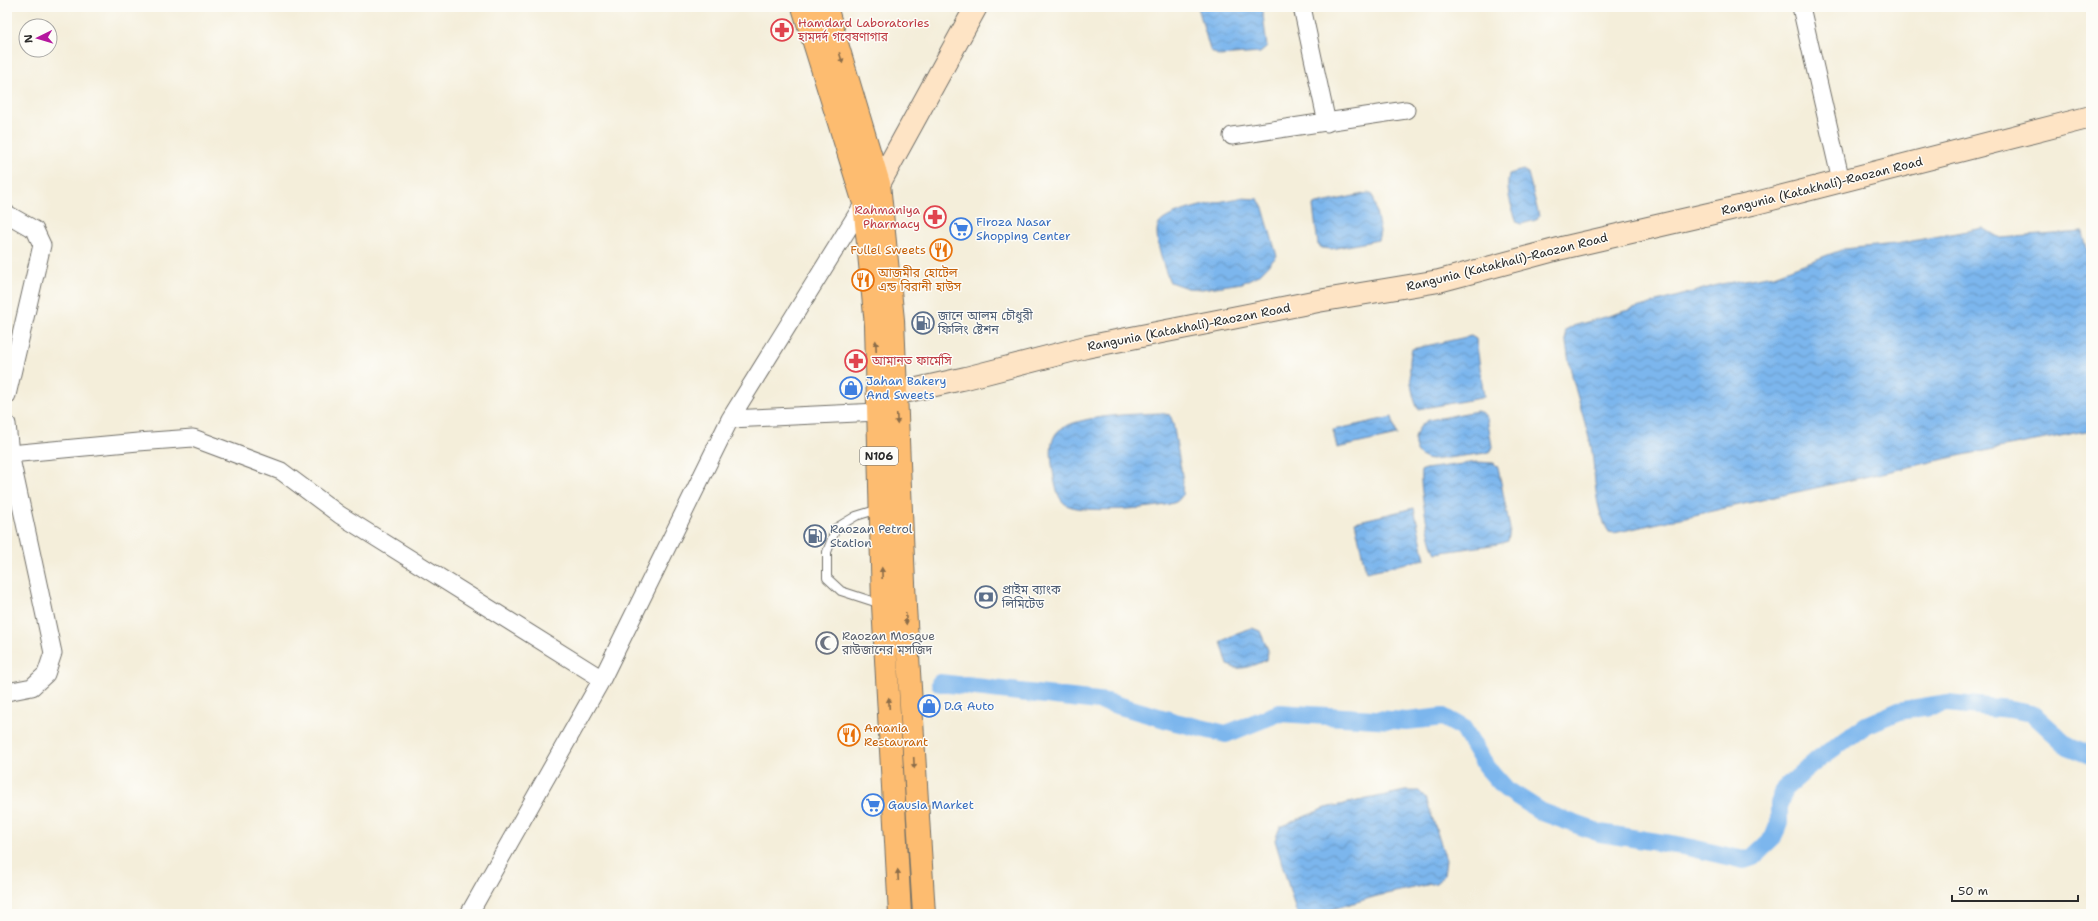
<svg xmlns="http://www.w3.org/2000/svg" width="2098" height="921" viewBox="0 0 2098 921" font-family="'Shantell Sans','Noto Sans Bengali',sans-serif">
<defs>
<pattern id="water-waves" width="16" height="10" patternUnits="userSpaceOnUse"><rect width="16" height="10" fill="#7cb6ed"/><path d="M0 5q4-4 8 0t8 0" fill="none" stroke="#6694c0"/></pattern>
</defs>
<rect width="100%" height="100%" fill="#fdfcf7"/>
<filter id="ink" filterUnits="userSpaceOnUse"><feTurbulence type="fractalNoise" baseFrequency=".025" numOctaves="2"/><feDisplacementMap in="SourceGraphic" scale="8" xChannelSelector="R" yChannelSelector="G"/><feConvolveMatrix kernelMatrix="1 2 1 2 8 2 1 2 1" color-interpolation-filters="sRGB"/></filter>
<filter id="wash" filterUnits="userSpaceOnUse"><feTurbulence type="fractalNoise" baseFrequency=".012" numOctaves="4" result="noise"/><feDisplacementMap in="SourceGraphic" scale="16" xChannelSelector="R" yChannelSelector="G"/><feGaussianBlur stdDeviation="0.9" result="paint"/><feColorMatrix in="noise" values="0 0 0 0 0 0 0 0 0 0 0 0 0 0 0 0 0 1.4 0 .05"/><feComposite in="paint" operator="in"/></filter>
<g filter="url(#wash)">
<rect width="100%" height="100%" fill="#f4eeda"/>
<!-- water -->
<path fill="url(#water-waves)" stroke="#54708c" d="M1198,7H1262L1267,47L1260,53L1219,56L1210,50Z
M1523,170L1528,173L1539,216L1536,220L1521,224L1517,222C1512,209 1505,189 1509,174Z
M1368,193L1373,195L1380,232L1378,240L1331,249L1322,248L1318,245L1313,206L1317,204Z
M1240,198L1258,199L1263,208L1277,256L1260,274L1242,283L1202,289L1187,288L1170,282C1165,272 1152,233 1159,224C1169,210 1223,201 1240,198Z
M1983,228L2000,238L2083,232L2091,265V430L1958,456L1614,533L1609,532C1593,508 1596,474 1591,446C1582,408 1567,370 1565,330L1573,326L1721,284L1774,275L1844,249L1896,244Z
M1471,336L1476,339L1484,396L1481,398L1418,409C1411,396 1407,363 1412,349Z
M1477,411L1483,413L1487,418L1492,446L1491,451L1486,453L1432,460C1409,459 1410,428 1429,420Z
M1160,413L1170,415L1173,423L1183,481L1182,496C1180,498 1178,501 1176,502C1161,509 1076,514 1065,504C1055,496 1054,476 1052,464C1051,455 1050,444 1055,435C1066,415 1138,414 1160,413Z
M1392,417L1397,435L1337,448L1333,430Z
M1477,462L1494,463L1498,467L1510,529L1508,541L1498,544L1436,553C1429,544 1419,484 1421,471L1425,469Z
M1414,508L1425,559L1366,572L1355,522Z
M1252,628L1260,631L1268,650L1267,660C1254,664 1241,673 1228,665L1221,642L1237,633Z
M1405,791H1419L1426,798L1446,860L1444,876L1436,883L1377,896L1316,914H1299L1296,911L1275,840L1280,827L1325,808Z"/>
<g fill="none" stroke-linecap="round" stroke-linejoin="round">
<!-- canal -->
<path stroke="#7cb6ed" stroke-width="18" d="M940,683L1107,702L1175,722L1226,734L1279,713L1407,721L1443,717L1463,728L1485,765L1506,789L1542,812L1600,833L1683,846L1744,860L1753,857L1773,838L1779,823V804L1784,789L1817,760L1866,725L1899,711L1947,703L2010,709L2032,713L2068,746L2091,755"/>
</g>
</g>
<g filter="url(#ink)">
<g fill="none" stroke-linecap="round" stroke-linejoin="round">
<!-- lane casing -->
<g stroke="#716f68" stroke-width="10">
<path id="lane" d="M879,509L856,516L836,528L827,552V578L841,591L881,604"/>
</g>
<!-- street casing -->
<g stroke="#716f68" stroke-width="19">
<path id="street" d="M1302,7L1327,123
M1801,7L1841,181
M1232,136L1406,110
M7,214L35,230L42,245L7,395
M730,419L878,412
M7,424L10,454L53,653L46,674L32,687L7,692
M10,454L138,442L193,438L281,471L340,515L602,679
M469,914L602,679L730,419L864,203"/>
</g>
<!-- secondary casing -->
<g stroke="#716f68" stroke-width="24">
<path id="secondary" d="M879,184L976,7
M895,394L966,378L1086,347L1318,301L1439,281L1562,248L1752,204L2091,117"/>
</g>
<!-- highway casing -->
<g stroke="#716f68" stroke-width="24">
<path id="highway" d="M803,7L864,203L876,325L883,605L900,914
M826,7L879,184L893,320L905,607L924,914"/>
</g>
<!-- lane -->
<use href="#lane" stroke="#fff" stroke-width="8"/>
<!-- street -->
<use href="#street" stroke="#fff" stroke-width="17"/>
<!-- secondary -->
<use href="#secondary" stroke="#fee4c5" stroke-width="22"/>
<!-- highway -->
<use href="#highway" stroke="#fdbc6f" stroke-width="22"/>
</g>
<!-- one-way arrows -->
<defs><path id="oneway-solid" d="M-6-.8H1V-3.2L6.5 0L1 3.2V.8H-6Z"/></defs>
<g fill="#8a6c4a">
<use href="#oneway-solid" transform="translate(841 58) rotate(73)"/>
<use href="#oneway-solid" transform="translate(876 346) rotate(-92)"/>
<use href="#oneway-solid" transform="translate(897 419) rotate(87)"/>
<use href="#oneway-solid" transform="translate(882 573) rotate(-92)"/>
<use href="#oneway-solid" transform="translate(906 619) rotate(87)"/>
<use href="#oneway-solid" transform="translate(889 703) rotate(-93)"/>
<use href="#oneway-solid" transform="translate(914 763) rotate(87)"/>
<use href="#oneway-solid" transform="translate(898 875) rotate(-93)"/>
</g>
</g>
<!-- icons -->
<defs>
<g id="pharmacy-ring" transform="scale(1.15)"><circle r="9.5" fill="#fdfcf7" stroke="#e0444e" stroke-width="1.5"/><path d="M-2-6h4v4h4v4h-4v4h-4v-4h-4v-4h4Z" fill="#e0444e"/></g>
<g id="supermarket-ring" transform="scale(1.15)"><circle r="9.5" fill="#fdfcf7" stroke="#3f7fe0" stroke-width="1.5"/><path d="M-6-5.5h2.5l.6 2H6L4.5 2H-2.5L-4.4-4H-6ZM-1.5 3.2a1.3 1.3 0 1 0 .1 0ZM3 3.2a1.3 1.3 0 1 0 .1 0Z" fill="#3f7fe0"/></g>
<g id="restaurant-ring" transform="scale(1.15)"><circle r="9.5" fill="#fdfcf7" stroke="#e8710a" stroke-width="1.5"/><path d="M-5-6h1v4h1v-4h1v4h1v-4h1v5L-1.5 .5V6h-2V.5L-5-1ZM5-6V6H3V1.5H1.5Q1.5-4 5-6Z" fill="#e8710a"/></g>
<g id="fuel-ring" transform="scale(1.15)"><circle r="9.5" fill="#fdfcf7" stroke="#5c6f8a" stroke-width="1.5"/><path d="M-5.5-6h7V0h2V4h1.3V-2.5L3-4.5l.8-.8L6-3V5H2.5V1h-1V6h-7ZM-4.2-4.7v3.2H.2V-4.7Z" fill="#5c6f8a"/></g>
<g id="shop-ring" transform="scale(1.15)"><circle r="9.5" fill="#fdfcf7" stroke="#3f7fe0" stroke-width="1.5"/><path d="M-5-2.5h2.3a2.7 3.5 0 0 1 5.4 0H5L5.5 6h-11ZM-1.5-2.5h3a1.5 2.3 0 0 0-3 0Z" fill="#3f7fe0"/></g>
<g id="bank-ring" transform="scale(1.15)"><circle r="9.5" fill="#fdfcf7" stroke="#5c6f8a" stroke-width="1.5"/><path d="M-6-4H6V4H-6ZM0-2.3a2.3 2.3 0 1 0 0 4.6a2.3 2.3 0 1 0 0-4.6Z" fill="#5c6f8a"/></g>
<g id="mosque-ring" transform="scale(1.15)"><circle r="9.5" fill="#fdfcf7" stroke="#6b7280" stroke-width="1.5"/><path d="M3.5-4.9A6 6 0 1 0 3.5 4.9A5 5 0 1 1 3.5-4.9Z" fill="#6b7280"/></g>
</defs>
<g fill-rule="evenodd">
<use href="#pharmacy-ring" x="782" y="30"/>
<use href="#pharmacy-ring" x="935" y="217"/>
<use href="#supermarket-ring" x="961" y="229"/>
<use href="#restaurant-ring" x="941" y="250"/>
<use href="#restaurant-ring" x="863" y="280"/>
<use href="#fuel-ring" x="923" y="323"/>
<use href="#pharmacy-ring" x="856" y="361"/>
<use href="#shop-ring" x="851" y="388"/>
<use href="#fuel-ring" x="815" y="536"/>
<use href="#bank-ring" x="986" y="597"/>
<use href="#mosque-ring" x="827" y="643"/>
<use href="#shop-ring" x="929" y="706"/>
<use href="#restaurant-ring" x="849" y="735"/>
<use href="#supermarket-ring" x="873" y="805"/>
</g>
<g text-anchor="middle" stroke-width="3" stroke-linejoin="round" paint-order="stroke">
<!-- shield labels -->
<rect fill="#fdfcf7" stroke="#6a6a68" stroke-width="1" x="860" y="447" width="38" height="18" rx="3"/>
<g font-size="11" font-weight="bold" fill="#2b2b2b">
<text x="879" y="460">N106</text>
</g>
<!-- health labels -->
<g font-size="12" fill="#be3a42" stroke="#fdfcf7" text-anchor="start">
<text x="798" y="27">Hamdard Laboratories<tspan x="798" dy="14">হামদর্দ গবেষণাগার</tspan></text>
<text x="920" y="214" text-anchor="end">Rahmaniya<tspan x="920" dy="14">Pharmacy</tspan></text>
<text x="872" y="365">আমানত ফার্মেসি</text>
</g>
<!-- street labels -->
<g font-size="12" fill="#2b2b2b" stroke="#fdfcf7">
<text transform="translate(1822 186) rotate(-14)" y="4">Rangunia (Katakhali)-Raozan Road</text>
<text transform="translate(1507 262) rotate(-14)" y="4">Rangunia (Katakhali)-Raozan Road</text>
<text transform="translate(1189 327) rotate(-11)" y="4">Rangunia (Katakhali)-Raozan Road</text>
</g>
<!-- shop labels -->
<g font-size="12" fill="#366cbe" stroke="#fdfcf7" text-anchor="start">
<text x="976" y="226">Firoza Nasar<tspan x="976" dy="14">Shopping Center</tspan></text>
<text x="866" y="385">Jahan Bakery<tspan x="866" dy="14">And Sweets</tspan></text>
<text x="944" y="710">D.G Auto</text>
<text x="888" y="809">Gausia Market</text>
</g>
<!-- food labels -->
<g font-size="12" fill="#c56008" stroke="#fdfcf7" text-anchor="start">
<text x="926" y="254" text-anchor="end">Fullel Sweets</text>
<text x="878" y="277">আজমীর হোটেল<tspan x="878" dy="14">এন্ড বিরানী হাউস</tspan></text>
<text x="864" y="732">Amania<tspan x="864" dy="14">Restaurant</tspan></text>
</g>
<!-- service labels -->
<g font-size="12" fill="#4e5e75" stroke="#fdfcf7" text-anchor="start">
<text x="938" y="320">জানে আলম চৌধুরী<tspan x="938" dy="14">ফিলিং ষ্টেশন</tspan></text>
<text x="830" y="533">Raozan Petrol<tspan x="830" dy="14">Station</tspan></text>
<text x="1002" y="594">প্রাইম ব্যাংক<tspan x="1002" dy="14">লিমিটেড</tspan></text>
</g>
<!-- worship labels -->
<g font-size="12" fill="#5b616d" stroke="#fdfcf7" text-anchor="start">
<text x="842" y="640">Raozan Mosque<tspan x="842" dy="14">রাউজানের মসজিদ</tspan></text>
</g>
</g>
<!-- margin -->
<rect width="2098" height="921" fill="none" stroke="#fdfcf7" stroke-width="24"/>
<!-- north arrow -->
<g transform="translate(38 38) rotate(265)"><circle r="19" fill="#fdfcf7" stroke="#a9a8a5"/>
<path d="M0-3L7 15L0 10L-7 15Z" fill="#b5179e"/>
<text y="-6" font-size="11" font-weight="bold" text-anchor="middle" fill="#2b2b2b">N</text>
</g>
<!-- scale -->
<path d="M1952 895v6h126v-6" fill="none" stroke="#2b2b2b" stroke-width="2"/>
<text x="1958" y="895" font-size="12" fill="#2b2b2b" stroke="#fdfcf7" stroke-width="3" paint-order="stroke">50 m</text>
</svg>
